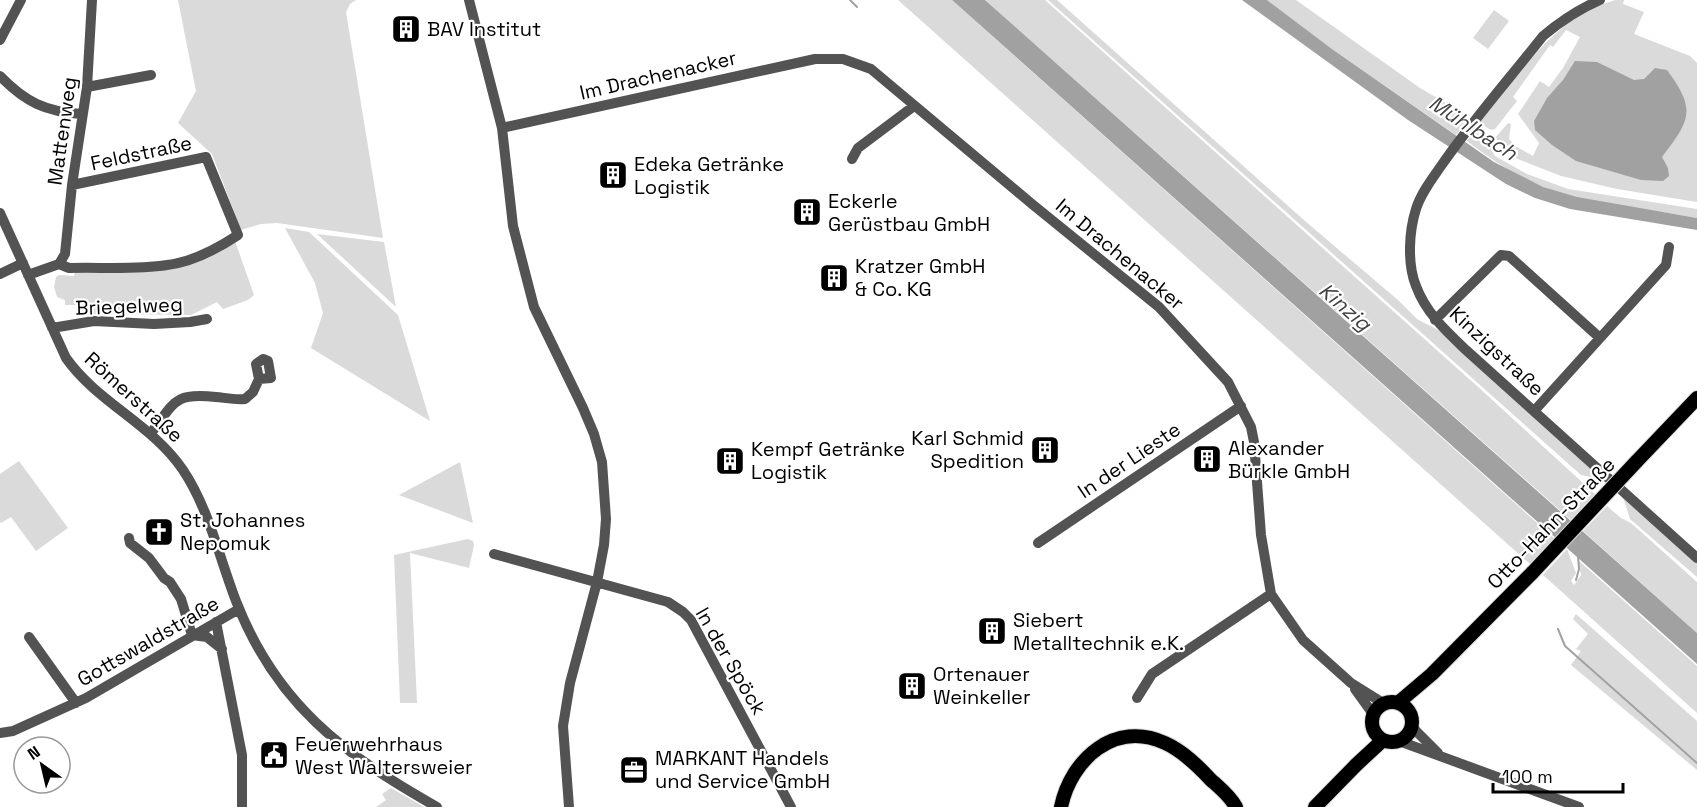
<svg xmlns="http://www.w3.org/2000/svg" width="1697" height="807" viewBox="0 0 1697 807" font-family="'Space Grotesk',sans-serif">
<rect width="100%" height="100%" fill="#fff"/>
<!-- green -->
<path fill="#dadada" d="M178,0H356L350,4L346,12L383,238L277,223L261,224L241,230L212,154L178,123L196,91Z
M898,0H952L1554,538L1530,564Z
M985,0H1045L1477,386L1595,494L1571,520Z
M1048,0H1057L1305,221L1398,300L1417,319L1440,331L1607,481L1581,475Z
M1267,0H1296L1420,88L1467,115V121L1456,135L1332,49Z
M1615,0H1624L1623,4L1644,12L1634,34L1690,56L1697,63V202L1617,189L1561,176L1515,158L1495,138L1508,123L1511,124L1509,139L1515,146L1533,156L1539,143L1518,114L1540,81L1549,87L1563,68L1580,37L1566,30L1553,47L1550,45L1513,97L1517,101L1495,129L1491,130L1479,123C1511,83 1541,39 1584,12C1593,6 1605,4 1615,0Z
M1494,10L1509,21L1488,49L1473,38Z
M1474,132L1482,135L1495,156L1527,174L1568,189L1697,209V218C1652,209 1604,206 1560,193C1525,183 1496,163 1467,141Z
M285,228L309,232L398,315L430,421L311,348L323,313L315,283Z
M317,234L384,242L396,307Z
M235,241L254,295L248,300L223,309L217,302L191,315L92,314L77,317L79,305H65V300L57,297L54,287L56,277L59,275L74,276L75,272H147Z
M19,461L68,528L36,551L11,517L1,523L0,522V474Z
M460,462L473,523L399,495Z
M1622,494L1697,563V577L1630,519Z
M1607,506L1621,518L1631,523L1697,582V633L1583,531Z
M468,539L473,541L474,545L469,568L410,553L417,703H400L394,555Z
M1567,549L1576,573L1571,581L1574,585L1581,575L1578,560L1697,666V713L1543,575Z
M1576,614L1697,721V770L1571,665L1581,651L1576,649L1588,634L1573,619Z
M391,788L424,807H376L386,800L382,794Z"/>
<!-- water -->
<path fill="#a1a1a1" d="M952,0H985L1697,633V664Z
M1242,0H1267L1332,49L1494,162L1543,187L1577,197L1697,218V230L1570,209L1535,198L1506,184L1408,120Z
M1575,61L1597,62L1634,80L1644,79L1655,68L1667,70C1696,109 1691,120 1662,157L1668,168L1669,176L1663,181L1641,180L1576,161L1552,145L1535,130L1534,121L1547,98L1563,80Z"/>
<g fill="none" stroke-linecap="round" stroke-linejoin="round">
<!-- stream -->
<path stroke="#a1a1a1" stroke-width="2" d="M850,0L857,7
M1576,580L1579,569L1578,556
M1558,629L1565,646L1697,763"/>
<!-- major casing -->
<g stroke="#dbdbdb" stroke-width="16">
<path id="major" d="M1636,462L1697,398
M1372 722a20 20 0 1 1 40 0a20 20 0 1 1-40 0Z
M1399,702L1432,674L1533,572
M1061,807C1071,759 1115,720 1165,743C1183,751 1198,766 1211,780C1220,788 1230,796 1236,807
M1315,807L1356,765L1383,740"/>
</g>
<!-- minor -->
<path stroke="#535353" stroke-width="10" d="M469,0L502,128L513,226L534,307L583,408L594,434L602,462L606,519L604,545L597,582L570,683L563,726L569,807
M1600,0C1579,9 1561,21 1543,36C1509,79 1472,121 1441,166C1432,179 1421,193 1416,209C1409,231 1407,264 1416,286C1426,313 1446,331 1466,350L1697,558
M0,40L21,0
M0,76C25,102 46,112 82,114
M87,87L151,75
M502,128L815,59H843L871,69L1032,204L1159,307L1228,382L1251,427L1254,442L1261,535L1271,594L1303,640L1351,683L1383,703
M852,159L858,148L914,106
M0,213L66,358C98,403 152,424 183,470C209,509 219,557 236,601C276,704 343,754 437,807
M59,264L65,254L72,185L87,87L92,0
M0,274L23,263
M28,275L59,264L69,268C101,267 135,270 167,265C193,262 217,249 238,235L206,157L72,185
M1435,320L1501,255L1509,256L1600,338
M52,328L94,321L154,324L190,322L207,319
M263,359L268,361L271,378L259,379L256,364Z
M1535,410L1666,265L1669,247
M151,433C175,402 174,392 216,397C226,398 236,400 245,399L253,392L259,379
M129,538L130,543L149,558L164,578L170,582L181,599L192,635L207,637L222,649
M1038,543L1241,406
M494,554L668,602L683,612L691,620L791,807
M216,622L242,755V807
M29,637L76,703
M1355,689L1373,714
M1137,698L1152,674L1271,594
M1412,727L1438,753
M0,733L13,731L86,698L239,609
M1399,741L1579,807"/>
<!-- major -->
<use href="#major" stroke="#000" stroke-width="14"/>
<!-- major-bridge casing -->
<g stroke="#dbdbdb" stroke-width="16" stroke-linecap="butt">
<path id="major-bridge" d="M1533,572L1636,462"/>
</g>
<!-- major-bridge -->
<use href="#major-bridge" stroke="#000" stroke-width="14"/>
</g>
<!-- icons -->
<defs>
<g id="building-square" transform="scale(1.5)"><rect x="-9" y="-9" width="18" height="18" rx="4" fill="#000" stroke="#fff"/><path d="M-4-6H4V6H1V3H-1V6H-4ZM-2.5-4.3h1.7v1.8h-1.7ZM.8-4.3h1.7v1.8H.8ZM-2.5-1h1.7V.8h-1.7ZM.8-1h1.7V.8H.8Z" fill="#fff"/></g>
<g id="church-square" transform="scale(1.5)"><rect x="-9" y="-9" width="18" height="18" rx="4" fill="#000" stroke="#fff"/><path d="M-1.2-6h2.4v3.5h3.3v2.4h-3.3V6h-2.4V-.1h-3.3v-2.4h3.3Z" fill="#fff"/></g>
<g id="civic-square" transform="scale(1.5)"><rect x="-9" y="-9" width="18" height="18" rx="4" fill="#000" stroke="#fff"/><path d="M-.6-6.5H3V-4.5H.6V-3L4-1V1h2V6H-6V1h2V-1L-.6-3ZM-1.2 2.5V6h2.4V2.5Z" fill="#fff"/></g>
<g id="office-square" transform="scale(1.5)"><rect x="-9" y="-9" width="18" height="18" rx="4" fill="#000" stroke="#fff"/><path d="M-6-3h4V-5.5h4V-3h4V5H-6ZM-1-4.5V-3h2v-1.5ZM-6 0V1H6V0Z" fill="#fff"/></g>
</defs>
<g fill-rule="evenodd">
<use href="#building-square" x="406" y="29"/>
<use href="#building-square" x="613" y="175"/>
<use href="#building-square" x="807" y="212"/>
<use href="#building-square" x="834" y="278"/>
<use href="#building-square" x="1045" y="450"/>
<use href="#building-square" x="1207" y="459"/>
<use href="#building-square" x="730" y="461"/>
<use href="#church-square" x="159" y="532"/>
<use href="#building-square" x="992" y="631"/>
<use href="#building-square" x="912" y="686"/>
<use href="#civic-square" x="274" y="755"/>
<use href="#office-square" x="634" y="770"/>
</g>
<g text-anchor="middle" stroke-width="4.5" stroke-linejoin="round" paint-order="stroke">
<!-- poi labels -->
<g font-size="20" fill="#000" stroke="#fff" text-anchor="start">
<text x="427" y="36">BAV Institut</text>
<text x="634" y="171">Edeka Getränke<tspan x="634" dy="23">Logistik</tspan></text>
<text x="828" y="208">Eckerle<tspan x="828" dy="23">Gerüstbau GmbH</tspan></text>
<text x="855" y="273">Kratzer GmbH<tspan x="855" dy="23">&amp; Co. KG</tspan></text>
<text x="1024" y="445" text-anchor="end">Karl Schmid<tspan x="1024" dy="23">Spedition</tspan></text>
<text x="1228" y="455">Alexander<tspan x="1228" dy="23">Bürkle GmbH</tspan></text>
<text x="751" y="456">Kempf Getränke<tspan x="751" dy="23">Logistik</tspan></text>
<text x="180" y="527">St. Johannes<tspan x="180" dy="23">Nepomuk</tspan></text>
<text x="1013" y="627">Siebert<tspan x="1013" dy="23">Metalltechnik e.K.</tspan></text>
<text x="933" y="681">Ortenauer<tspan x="933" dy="23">Weinkeller</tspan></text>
<text x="295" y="751">Feuerwehrhaus<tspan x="295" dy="23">West Waltersweier</tspan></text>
<text x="655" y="765">MARKANT Handels<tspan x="655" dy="23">und Service GmbH</tspan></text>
</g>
<!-- street labels -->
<g font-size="20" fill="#000" stroke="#fff">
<text transform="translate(658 75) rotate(-13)" y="7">Im Drachenacker</text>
<text transform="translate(62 131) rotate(-82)" y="7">Mattenweg</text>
<text transform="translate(141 153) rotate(-12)" y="7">Feldstraße</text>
<text transform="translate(1120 254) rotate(40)" y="7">Im Drachenacker</text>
<text transform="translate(129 306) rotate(-2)" y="7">Briegelweg</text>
<text transform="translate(1497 351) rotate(43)" y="7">Kinzigstraße</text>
<text transform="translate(134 397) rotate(42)" y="7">Römerstraße</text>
<text transform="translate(1129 460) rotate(-34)" y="7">In der Lieste</text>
<text transform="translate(1551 523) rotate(-46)" y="7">Otto-Hahn-Straße</text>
<text transform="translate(148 641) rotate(-30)" y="7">Gottswaldstraße</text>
<text transform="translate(731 661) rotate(60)" y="7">In der Spöck</text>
</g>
<!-- water labels -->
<g font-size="21" font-style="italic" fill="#424242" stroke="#fff">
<text transform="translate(1473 128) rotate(33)" y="7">Mühlbach</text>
<text transform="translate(1345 307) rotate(41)" y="7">Kinzig</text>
</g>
</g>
<!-- north arrow -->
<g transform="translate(42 765) rotate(326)"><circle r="28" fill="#ffffff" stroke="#999999" stroke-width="1.5"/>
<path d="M0-4.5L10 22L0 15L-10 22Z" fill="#000000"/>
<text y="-9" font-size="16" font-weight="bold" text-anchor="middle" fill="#000000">N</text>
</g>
<!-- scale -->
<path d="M1493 783v9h130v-9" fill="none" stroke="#000000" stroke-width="3"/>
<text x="1502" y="783" font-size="18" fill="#000000" stroke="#ffffff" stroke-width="4.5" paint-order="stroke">100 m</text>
</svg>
